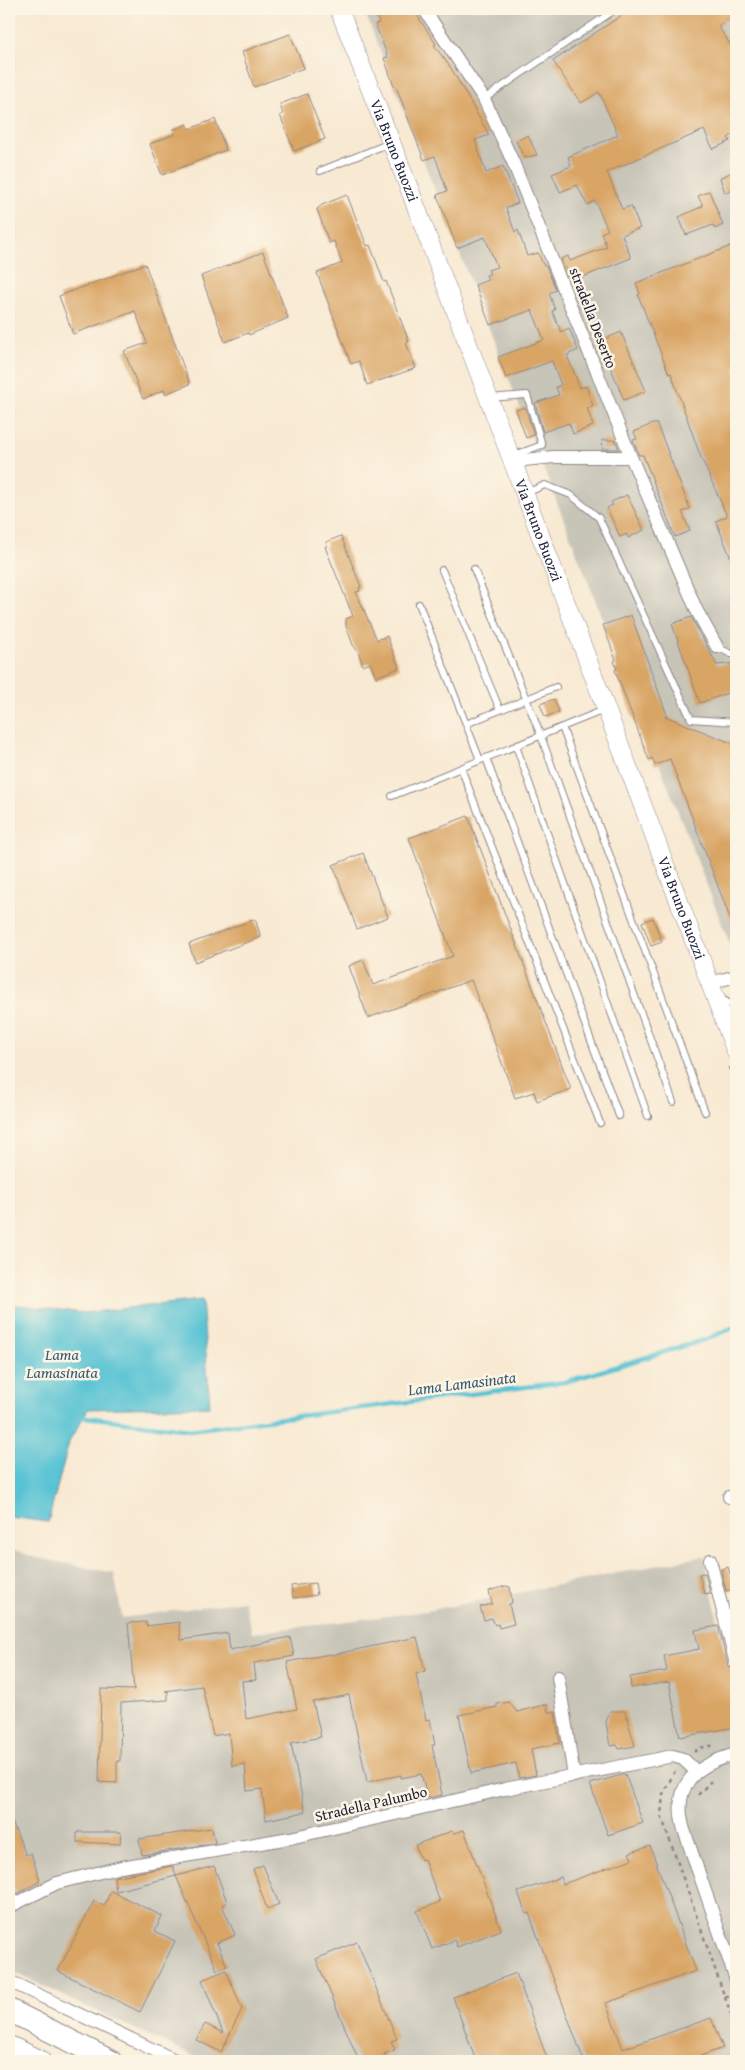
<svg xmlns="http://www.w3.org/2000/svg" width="745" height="2070" viewBox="0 0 745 2070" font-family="'Gentium Book Plus',serif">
<rect width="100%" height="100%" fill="#fcf5e5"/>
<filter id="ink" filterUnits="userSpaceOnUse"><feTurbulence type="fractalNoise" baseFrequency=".02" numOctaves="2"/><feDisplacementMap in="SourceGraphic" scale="10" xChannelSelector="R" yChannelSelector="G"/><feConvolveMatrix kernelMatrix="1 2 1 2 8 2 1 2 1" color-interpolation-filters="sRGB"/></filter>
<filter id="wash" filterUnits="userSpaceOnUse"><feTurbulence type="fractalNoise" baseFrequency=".0096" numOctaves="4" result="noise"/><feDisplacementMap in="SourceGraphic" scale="20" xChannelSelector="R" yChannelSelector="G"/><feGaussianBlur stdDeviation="1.12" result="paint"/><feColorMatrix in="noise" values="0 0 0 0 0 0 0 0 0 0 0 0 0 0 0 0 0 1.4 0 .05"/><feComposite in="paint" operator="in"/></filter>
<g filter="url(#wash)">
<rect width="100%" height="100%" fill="#f8e9d2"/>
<!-- industrial -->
<path fill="#c7c4b8" d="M364,9H736V960Z
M9,1548L33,1557L114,1573L122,1618L244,1601L252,1633L427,1611L704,1556L736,1704V2061H203L9,1970Z"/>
<!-- water -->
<path fill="#59c3d4" stroke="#3e7288" d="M202,1300L210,1406L88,1409L69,1442L48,1522L9,1517V1304L84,1313Z"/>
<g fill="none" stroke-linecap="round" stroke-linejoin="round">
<!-- stream -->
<path stroke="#59c3d4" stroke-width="4.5" d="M78,1416L190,1430L565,1382L707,1339L736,1326"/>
</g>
<g id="blocks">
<!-- building -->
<path fill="#d9a565" d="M373,9H413L436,44L434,45L451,68L489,135L475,140L486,173L503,166L518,203L506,208L515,232L518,230L527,256L538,253L544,266H546L556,290L549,293L555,310L552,311L561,332L569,328L578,350L567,355L580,388L586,386L593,406L587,408L593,426L573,434L569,423L543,432L535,403L559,395L556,387L561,385L552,361L506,378L498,357L544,340L532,310L490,325L475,285L488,280L486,275L490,274L488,270L497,267L485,237L457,248L437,195L447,191L435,156L424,160L397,89L394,86L384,58L388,57L375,24L379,23Z
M631,9H736V13L718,26L736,53V132L728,138L730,141L713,149L704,130L607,172L622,209L631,206L640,228L622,235L631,258L578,279L579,281L571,284L561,259L568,256L570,261L607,247L601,233L608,230L595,201L587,205L577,185L560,192L552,174L571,166L568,157L618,135L599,92L581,103L553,61Z
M290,34L304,68L254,87L242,52Z
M307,94L325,139L294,151L280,115L283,114L280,104Z
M215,119L226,150L162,175L150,144L175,134L173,130L187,124L189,129Z
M528,135L537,155L524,158L516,141Z
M736,170V189L725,193L720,178Z
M709,191L723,225L715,229L713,225L686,235L679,217L703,206L698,196Z
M347,195L367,246L370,245L384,282L386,281L409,342L406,343L416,368L367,385L359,361L351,364L317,273L342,263L334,241L329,243L317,209L322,205Z
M736,244V571L716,521L727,516L700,455L671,373L669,374L638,295L640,294L636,283Z
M263,252L288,318L249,335L248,333L225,342L201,276Z
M145,264L190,384L165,394L164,390L143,399L124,351L147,343L135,311L73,334L59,296Z
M621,332L646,391L624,400L600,341Z
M525,407L534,435L526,438L516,410Z
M652,424H657L690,509L682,512L690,531L675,537L643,455H639L633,440L637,439L634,432Z
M602,440H615L619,449H603Z
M627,495L644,530L628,538L627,534L620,537L607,508L613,505L611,502Z
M341,536L361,587L359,588L360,591L356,592L377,640L387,636L399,668L376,677L370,663L363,666L358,651L353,645L346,626V619L353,616L325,547L327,546L326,542Z
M631,615L667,715L665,716L736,745V934L670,759L655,765L652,758L649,760L615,670L617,669L614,661L616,660L603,625Z
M691,617L717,665L736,663V690L700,703L672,624Z
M554,699L559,712L545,717L540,704Z
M468,816L571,1089L537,1101L534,1092L515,1098L471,980L368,1018L349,966L363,960L373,985L453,956L409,838Z
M363,853L388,917L357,929L333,865Z
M653,918L662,942L651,946L642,922Z
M255,919L261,937L195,962L189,944Z
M728,1567L735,1589L726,1591L721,1569Z
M705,1573L710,1594L704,1593L699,1574Z
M315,1583L317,1595L293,1598L291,1586Z
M506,1586L510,1587L512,1603L509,1604L514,1624L499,1628L498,1624L495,1625L492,1618L484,1620L480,1607L492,1604L489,1591Z
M146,1622V1626L179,1622L181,1640L228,1633L230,1650L290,1637L294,1656L254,1663L256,1680L242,1681L246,1719L297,1709L287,1662L330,1654L331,1655L417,1637L425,1671L416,1674L426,1720L430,1719L435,1745H432L442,1795L428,1798L421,1774L401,1778V1775L367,1782L349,1695L313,1702L321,1737L291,1743L305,1812L266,1820L262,1789L247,1791L245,1764L232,1766L229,1733L213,1736L202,1686L165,1691H168V1700L121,1703L120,1761H117V1783L99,1782L101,1689L134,1690L128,1623Z
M718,1626L728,1666L733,1673L736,1672V1727L680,1737L669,1682L631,1688L630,1677L667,1671L664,1656L699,1649L695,1630Z
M509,1702L517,1712L547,1704L548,1712H555L560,1743L531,1749L536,1775L519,1778L516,1763L471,1773L459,1715L497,1707V1704Z
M610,1711H625L635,1746L619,1749L617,1745L610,1746L606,1722Z
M625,1774L643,1823L608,1835L590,1784Z
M9,1815L26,1855L31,1853L39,1877V1882L17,1894L9,1875Z
M212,1828L215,1843L142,1855L139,1839Z
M464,1830L501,1930L457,1947L455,1940L432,1949L417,1911L440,1902L424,1859L421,1860L415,1845L452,1831L454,1833Z
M77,1832H121L120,1844L77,1842Z
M650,1846L696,1971L606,2003L623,2049L711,2018L723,2048L687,2061H584L529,1913L526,1914L518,1892L561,1877L563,1884L632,1859L629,1853Z
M263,1865L279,1904L267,1909L253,1869Z
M173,1866L176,1876L116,1891L114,1877Z
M214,1866L227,1902L222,1905L235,1935L217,1943L227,1966L217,1970L176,1876Z
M111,1891L162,1916L155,1931L175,1941L140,2012L58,1971L94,1901L104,1906Z
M357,1942L397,2039L391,2041L395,2050L384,2054L387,2061H359L316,1959Z
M226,1970L242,2009L221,2052L196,2040L205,2024L223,2033L202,1980Z
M516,1973L548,2061H476L453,1997Z"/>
</g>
</g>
<g filter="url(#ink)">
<use href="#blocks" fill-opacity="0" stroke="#8d8686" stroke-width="1"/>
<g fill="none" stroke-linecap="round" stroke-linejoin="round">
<!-- lane casing -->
<g stroke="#8d8686" stroke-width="8">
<path id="lane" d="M484,99L616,9
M320,171L390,143
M489,398L527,395L542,445L512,456
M526,493L545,485L571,495L599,518L691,719L736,722
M474,569L541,736L673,1102
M442,570L500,710
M419,604L480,760
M717,647L731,654H736
M466,724L556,687
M562,727L705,1112
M516,746L648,1116
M486,758L619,1116
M461,768L600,1123
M392,796L604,710
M720,998L736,1007"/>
</g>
<!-- street casing -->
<g stroke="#8d8686" stroke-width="14">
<path id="street" d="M424,9L484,99L513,162L631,457L697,611L717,647
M515,467L524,460L554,457H631
M710,983L736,976
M729,1497L736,1496
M710,1560L736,1664
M558,1677L574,1776
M736,1754C695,1765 671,1785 684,1830L736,1980
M9,1907L57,1883L121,1867L290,1838L505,1789L673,1756L683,1759L697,1772
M9,1981L177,2061"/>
</g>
<!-- secondary casing -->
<g stroke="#8d8686" stroke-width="19">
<g id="secondary">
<path id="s1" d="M339,9L409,188L736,1052"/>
</g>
</g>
<!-- highway casing -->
<g stroke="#8d8686" stroke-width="24">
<path id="highway" d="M9,2010L110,2061
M9,2047L39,2061"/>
</g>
<!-- path -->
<path stroke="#8d8686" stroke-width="2.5" stroke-dasharray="4 4" stroke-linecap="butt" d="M730,1067L736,1083
M694,1752L699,1748L715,1745
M675,1771L663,1794L661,1815L736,2029
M698,1795L711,1781
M725,1997L735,1993"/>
<!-- lane -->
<use href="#lane" stroke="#fff" stroke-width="6"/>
<!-- street -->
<use href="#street" stroke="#fff" stroke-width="12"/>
<!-- secondary -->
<use href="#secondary" stroke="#fff" stroke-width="18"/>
<!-- highway -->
<use href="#highway" stroke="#fff" stroke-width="22"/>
</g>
</g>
<g text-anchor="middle" stroke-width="5" stroke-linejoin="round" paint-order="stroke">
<!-- street labels -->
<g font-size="15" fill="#22223b" stroke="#fcf5e5">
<text dy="5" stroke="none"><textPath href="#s1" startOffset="152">Via Bruno Buozzi</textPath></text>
<text transform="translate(593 318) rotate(69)" y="5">stradella Deserto</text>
<text dy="5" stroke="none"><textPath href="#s1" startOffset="558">Via Bruno Buozzi</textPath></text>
<text dy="5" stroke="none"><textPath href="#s1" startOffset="962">Via Bruno Buozzi</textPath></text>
<text transform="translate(371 1804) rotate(-13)" y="5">Stradella Palumbo</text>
</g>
<!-- water labels -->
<g font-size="16" font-style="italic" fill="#355a71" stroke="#fcf5e5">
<text x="62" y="1360">Lama<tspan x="62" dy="18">Lamasinata</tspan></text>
<text transform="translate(462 1383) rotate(-7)" y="6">Lama Lamasinata</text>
</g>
</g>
<!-- margin -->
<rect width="745" height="2070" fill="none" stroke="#fcf5e5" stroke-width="30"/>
</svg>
